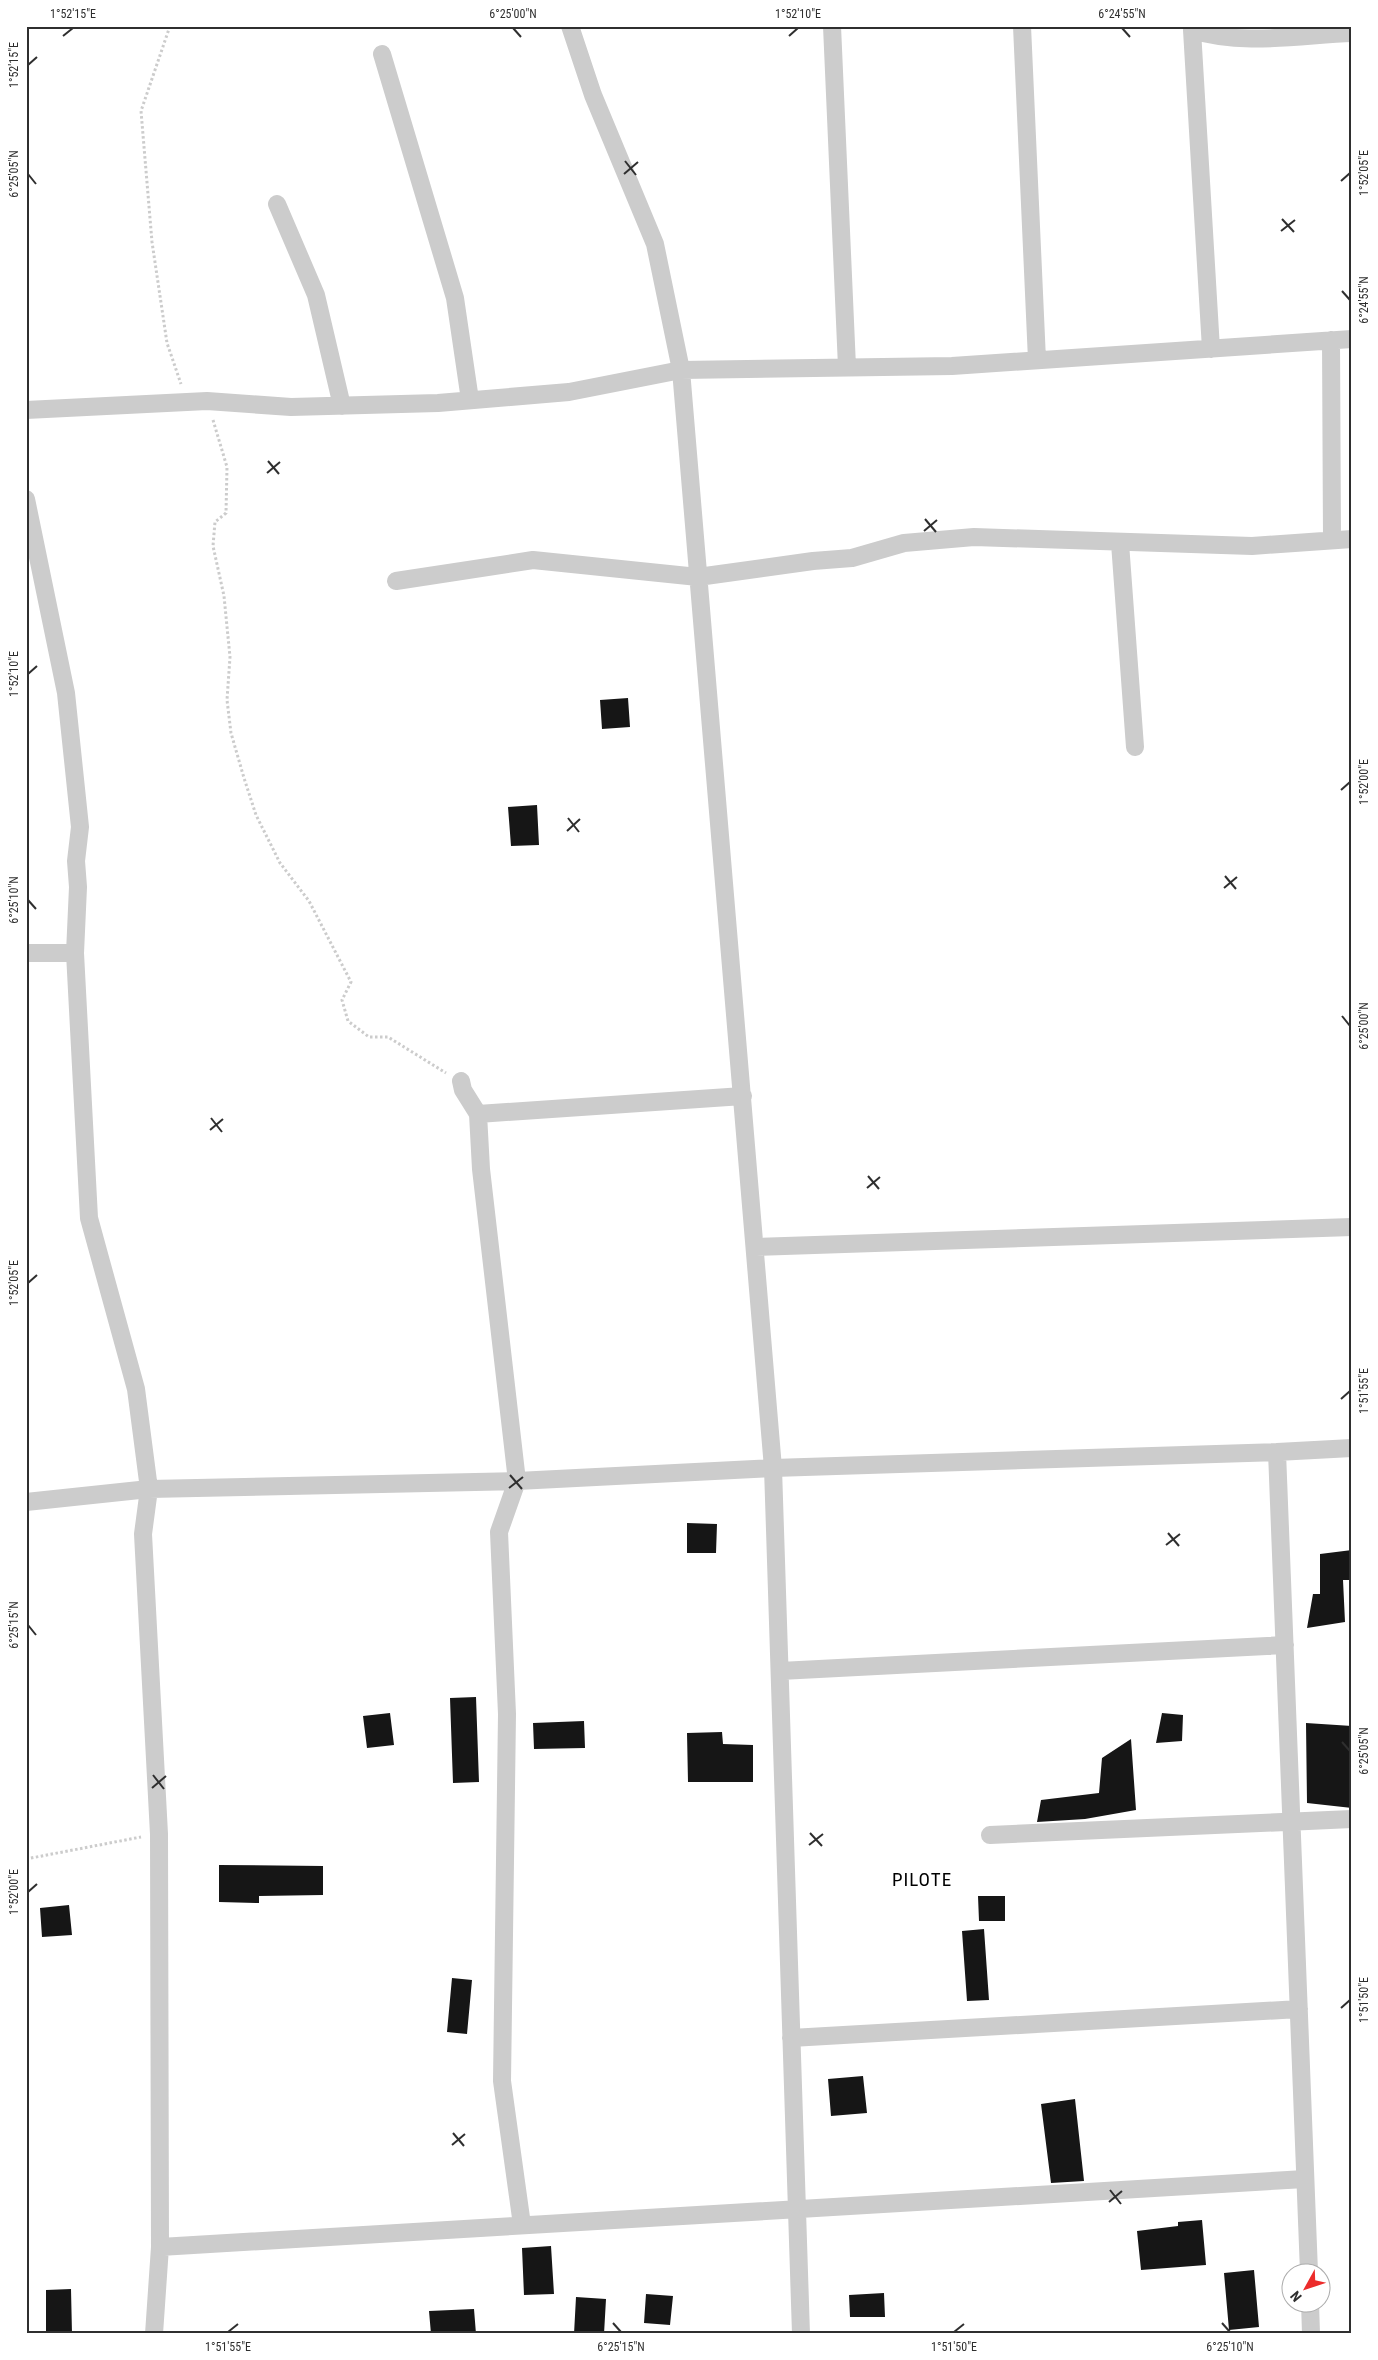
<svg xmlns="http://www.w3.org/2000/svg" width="1378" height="2360" viewBox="0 0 1378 2360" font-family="'Roboto Condensed',sans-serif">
<rect width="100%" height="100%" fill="#fff"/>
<!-- building -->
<path fill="#161616" d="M628,698L630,727L602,729L600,700Z
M537,805L539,845L511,846L508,807Z
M687,1523L717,1524L716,1553H687Z
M1352,1550V1580H1343L1345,1622L1307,1628L1313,1594H1320V1554Z
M476,1697L479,1782L453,1783L450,1698Z
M390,1713L394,1745L367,1748L363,1716Z
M1162,1713L1183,1715L1182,1741L1156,1743Z
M584,1721L585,1748L534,1749L533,1723Z
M1306,1723L1352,1726V1808L1307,1803Z
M722,1732L723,1744L753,1745V1782H688L687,1733Z
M1131,1739L1136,1810L1085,1819L1037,1822L1041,1800L1099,1793L1102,1758Z
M219,1865L323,1866V1895L259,1896V1903L219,1902Z
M978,1896H1005V1921H979Z
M69,1905L72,1935L42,1937L40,1908Z
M984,1929L989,2000L967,2001L962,1931Z
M452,1978L472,1980L467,2034L447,2032Z
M863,2076L867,2113L831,2116L828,2079Z
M1075,2099L1084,2181L1051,2183L1041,2104Z
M1202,2220L1206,2265L1141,2270L1137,2231L1178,2226V2222Z
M551,2246L554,2294L524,2295L522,2248Z
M1254,2270L1259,2327L1229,2330L1224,2273Z
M71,2289L72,2334H46V2290Z
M884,2293L885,2317H850L849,2295Z
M646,2294L673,2296L670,2325L644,2323Z
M576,2297L606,2299L604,2334H574Z
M474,2309L476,2334H431L429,2311Z"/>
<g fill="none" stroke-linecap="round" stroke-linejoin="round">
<!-- path -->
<path stroke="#ccc" stroke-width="3" stroke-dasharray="2.5 2.5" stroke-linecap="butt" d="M170,26L141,111L152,242L167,343L181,384
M213,420L227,467L226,513L215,522L213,546L224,596L230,657L227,700L231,733L244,778L256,815L280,863L309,901L351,982L342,1000L348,1021L369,1037H388L446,1073
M26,1859L141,1837"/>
<!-- street -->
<path stroke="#ccc" stroke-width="18" d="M570,26L593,95L655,244L681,370L773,1468L801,2334
M832,26L847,367
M1022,26L1037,360
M382,54L455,298L470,400
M277,204L316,295L342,406
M1331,340L1332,539
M1211,349L1192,30C1242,46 1300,35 1352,33
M26,410L207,401L291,407L438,403L569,392L681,370L952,366L1352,339
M26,499L66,693L80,827L76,861L78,887L75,953L89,1218L136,1389L149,1489L143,1534L159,1834L160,2247L154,2334
M1120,543L1135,747
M396,581L533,560L698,577L813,561L852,558L904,543L974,537L1252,546L1352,539
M26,953H75
M461,1081L463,1090L478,1114L481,1169L517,1481L499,1532L507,1714L502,2081L522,2225
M478,1114L743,1096
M756,1247L1352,1227
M1277,1452L1309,2272
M26,1502L149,1489L517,1481L773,1468L1277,1452L1352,1448
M780,1671L1285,1645
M990,1835L1352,1819
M791,2038L1299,2009
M160,2247L1305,2179
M1310,2302L1311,2334"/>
</g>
<!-- ticks -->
<path fill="none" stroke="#2f2f2f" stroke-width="2" d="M513,28L521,37M1122,28L1130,37M63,36L73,28M789,36L798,28M28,65L37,57M625,161L636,175M28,174L36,184M624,174L638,162M1341,181L1350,173M1282,219L1294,232M1281,231L1295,220M1342,291L1350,300M268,461L279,474M267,473L280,462M925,519L936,532M924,531L937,520M28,674L37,666M1341,790L1350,782M568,818L579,832M567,831L580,819M1225,876L1236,889M1224,888L1237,877M28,900L36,909M1342,1016L1350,1026M211,1118L222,1132M210,1130L223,1119M868,1176L879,1189M867,1188L880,1177M28,1283L37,1275M1341,1399L1350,1391M510,1475L522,1489M509,1488L523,1477M1168,1533L1179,1546M1166,1545L1180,1534M28,1625L36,1635M1342,1742L1350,1751M153,1775L164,1789M152,1788L166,1776M810,1833L822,1846M809,1845L823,1834M28,1892L37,1884M1341,2008L1350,2000M453,2133L464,2146M452,2145L465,2134M1110,2190L1121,2204M1109,2202L1122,2191M613,2323L621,2332M1222,2323L1230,2332M228,2332L238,2324M954,2332L964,2324"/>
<g text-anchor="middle" stroke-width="5" stroke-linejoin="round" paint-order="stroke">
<!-- neighbourhood labels -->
<g font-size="19" letter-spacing="1" fill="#000" stroke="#fff">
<text x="922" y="1886">PILOTE</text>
</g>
</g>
<!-- border -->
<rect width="1378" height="2360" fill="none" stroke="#ffffff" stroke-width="55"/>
<!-- north arrow -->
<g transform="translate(1306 2288) rotate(230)"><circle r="24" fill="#ffffff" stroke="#acacac"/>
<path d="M0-4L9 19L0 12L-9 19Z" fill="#ec2c2b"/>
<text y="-8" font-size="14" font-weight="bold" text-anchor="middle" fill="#2f2f2f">N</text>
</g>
<rect x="28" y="28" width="1322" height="2304" fill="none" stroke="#2f2f2f" stroke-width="2"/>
<g font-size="12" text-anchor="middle" fill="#2f2f2f">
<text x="73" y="18">1°52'15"E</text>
<text x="513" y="18">6°25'00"N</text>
<text x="798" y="18">1°52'10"E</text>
<text x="1122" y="18">6°24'55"N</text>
<text transform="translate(14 65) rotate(-90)" y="4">1°52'15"E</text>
<text transform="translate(1364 173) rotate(-90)" y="4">1°52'05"E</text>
<text transform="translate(14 174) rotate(-90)" y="4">6°25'05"N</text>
<text transform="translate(1364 300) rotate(-90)" y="4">6°24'55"N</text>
<text transform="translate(14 674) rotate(-90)" y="4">1°52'10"E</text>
<text transform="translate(1364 782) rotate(-90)" y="4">1°52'00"E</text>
<text transform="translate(14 900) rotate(-90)" y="4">6°25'10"N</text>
<text transform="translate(1364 1026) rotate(-90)" y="4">6°25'00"N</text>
<text transform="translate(14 1283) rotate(-90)" y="4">1°52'05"E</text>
<text transform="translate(1364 1391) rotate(-90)" y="4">1°51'55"E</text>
<text transform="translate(14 1625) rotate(-90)" y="4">6°25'15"N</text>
<text transform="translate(1364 1751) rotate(-90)" y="4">6°25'05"N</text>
<text transform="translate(14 1892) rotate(-90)" y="4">1°52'00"E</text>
<text transform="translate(1364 2000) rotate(-90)" y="4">1°51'50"E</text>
<text x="228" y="2351">1°51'55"E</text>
<text x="621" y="2351">6°25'15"N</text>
<text x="954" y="2351">1°51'50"E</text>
<text x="1230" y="2351">6°25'10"N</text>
</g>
</svg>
